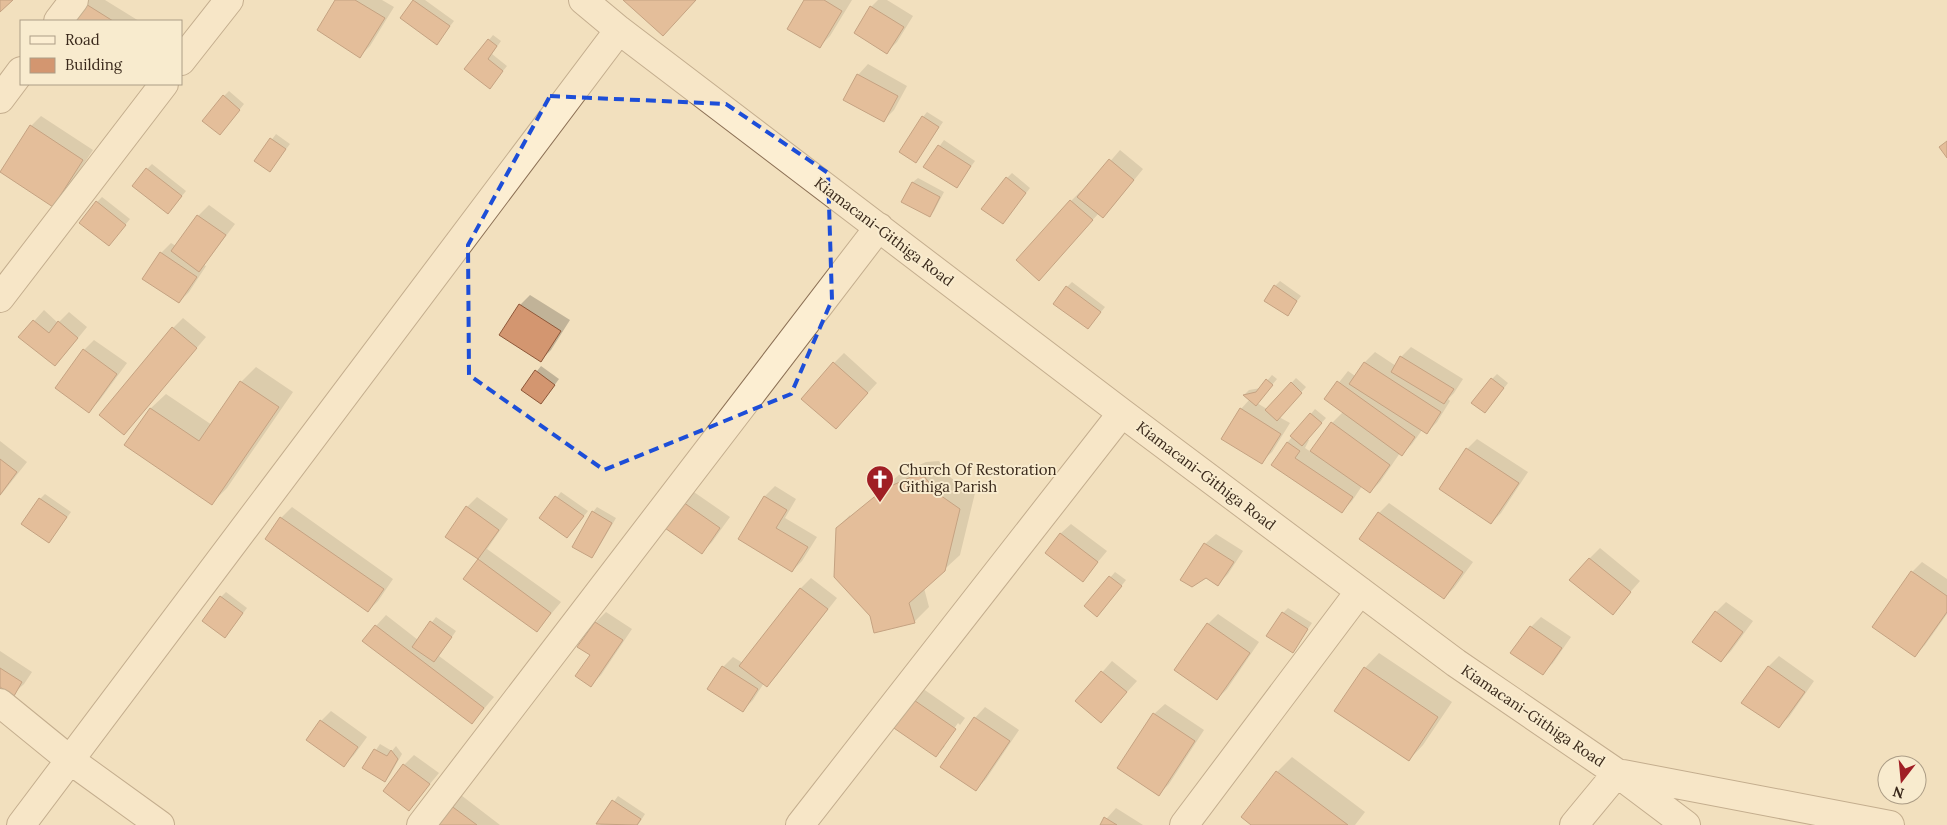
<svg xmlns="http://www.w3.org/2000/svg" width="1947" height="825" viewBox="0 0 1947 825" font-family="Lora,serif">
<rect width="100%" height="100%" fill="#f2e0be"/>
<!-- shadow -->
<path fill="#0003" d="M84,0H105L139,21H70Z
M337,0H382L394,7L370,46L360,56Z
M415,0H425L454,21L437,43L402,18Z
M806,0H852L830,36L820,46Z
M878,0H887L913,16L897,42L887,52L871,7Z
M493,35L501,41L492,54L507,66L494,82L466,69Z
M868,64L907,86L894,110L884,120L858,75Z
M229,91L244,104L225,128L224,96Z
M927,112L943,122L916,161L923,117Z
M41,116L93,150L63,195L53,205L31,126Z
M276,134L290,144L270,170L256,161Z
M944,140L975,161L956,187L925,167Z
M1120,150L1143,169L1113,206L1103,216L1099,213L1039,279L1071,201L1081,191L1083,193Z
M152,164L186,191L173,207L147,169Z
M1012,173L1030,188L1007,218V178Z
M918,178L944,192L934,211L930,216L903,201L913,182Z
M102,197L130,219L113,240L97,202Z
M209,205L235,224L204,265L206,266L189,292L179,302L161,253L171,243L176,246L198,216Z
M1280,281L1301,296L1287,314L1275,286Z
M1072,282L1105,307L1088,328L1067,287Z
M530,295L570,320L551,350L541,360L520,305Z
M44,310L58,323L69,312L87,327L65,354L20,337Z
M183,318L206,337L124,434L173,328Z
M94,340L127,363L99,401L89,411L84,350Z
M1411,347L1463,379L1454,393L1448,399L1450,401L1437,422L1427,433L1422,430L1412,444L1402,454L1400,453L1380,482L1370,492L1362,486L1352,501L1342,511L1272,465L1287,443L1315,409L1326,418L1307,439L1309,440L1305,448L1311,452L1332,423L1343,412L1326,399L1348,371L1355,376L1365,362L1375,352L1396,366L1401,357Z
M844,353L877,383L846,417L834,363Z
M541,366L559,379L546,397L523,389Z
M256,367L293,392L227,488L212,503L126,445L151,408L166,394L212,425L241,382Z
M1497,374L1508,383L1489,407L1492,379Z
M1272,375L1277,379L1257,403L1267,409L1296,378L1306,387L1279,417L1290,423L1272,452L1261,462L1241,409L1250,399L1244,395L1249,390L1261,388Z
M1477,439L1528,472L1501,513L1491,523L1467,449Z
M0,441L27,462L0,496Z
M939,461L951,478L975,493L960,555L924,588L929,607L914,622L871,615L837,528L850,515V518L890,486L888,484L900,474L926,462Z
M775,486L796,499L785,518L817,537L802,561L792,571L740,538L765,496Z
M691,490L730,517L712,542L702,552L663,526Z
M561,492L588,511L567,537L541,518Z
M45,494L71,512L49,542L40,499Z
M477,497L508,519L487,549L561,602L537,631L465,579L480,559L447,536L467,507Z
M1389,503L1473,562L1454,588L1444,598L1379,513Z
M292,507L393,579L378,601L368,611L266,539L281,518Z
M597,507L616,518L596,552L592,557L593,512Z
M1071,524L1107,551L1083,580L1060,534Z
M1216,534L1243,551L1228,574L1218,584L1205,544Z
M1600,548L1640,581L1612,613L1589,559Z
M1922,562L1947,579V614L1925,645L1915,656L1873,627L1912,572Z
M1115,572L1126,580L1102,611L1086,606Z
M811,578L837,598L777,675L767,686L764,683L753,700L743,710L723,667L733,657L743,663L801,588Z
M226,592L247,608L230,631L221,597Z
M1726,602L1753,621L1731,651L1721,661L1716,612Z
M1288,608L1312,623L1293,651L1283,613Z
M606,612L632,629L601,675L591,685V655L579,647L596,622Z
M1218,614L1259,642L1227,689L1217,699L1208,624Z
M386,615L418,640L436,617L456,631L439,656L494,697L472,723L376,626Z
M1541,617L1571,637L1553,663L1543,673L1531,627Z
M0,651L32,672L24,684L13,694L0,685Z
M1379,653L1452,702L1423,745L1409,760L1365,668Z
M1779,656L1814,681L1789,717L1778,727L1743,702L1769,666Z
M1112,661L1137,681L1101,721L1077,701Z
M919,686L965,718L945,746L960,725L958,723L942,746H945L936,756L890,723Z
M1165,704L1204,730L1169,784L1159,794L1154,714Z
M985,707L1019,730L986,779L976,790L942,766L975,718Z
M331,711L367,737L354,755L344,765L321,721Z
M380,744L392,751L396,746L402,754L390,775L385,780L364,768Z
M414,755L439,773L409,809L385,791L404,765Z
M1292,757L1365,812L1355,825H1254L1243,817L1277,772Z
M457,792L500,825H432Z
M618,796L645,814L638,825H601L598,823Z
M1116,808L1143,825H1101Z"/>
<!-- building -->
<path fill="#d39670" stroke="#8d5739" d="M0,0H13L0,12Z
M335,0H355L385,18L360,58L317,30Z
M413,0L450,26L437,45L400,18Z
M623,0H696L663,36Z
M804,0H824L842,11L820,48L787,29Z
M81,1L113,21H68Z
M870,6L904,27L887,54L854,33Z
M488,39L497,46L488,59L503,71L490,89L464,69Z
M857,74L898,96L884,122L843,100Z
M223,95L240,110L220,135L202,121Z
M922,116L939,127L916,163L899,152Z
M30,125L83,160L53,207L0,172Z
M270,138L286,149L270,172L254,161Z
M1947,141V158L1939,147Z
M938,145L971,166L957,188L923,167Z
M1109,159L1134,180L1103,218L1077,197Z
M146,168L182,196L168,214L132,186Z
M1006,177L1026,193L1003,224L981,209Z
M912,182L940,197L930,217L901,202Z
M1070,200L1093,220L1039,281L1016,260Z
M96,201L126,225L109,246L79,223Z
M197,215L226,235L199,272L171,251Z
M160,252L197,277L179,303L142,279Z
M1274,285L1297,301L1288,316L1264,301Z
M1066,286L1101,312L1088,329L1053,304Z
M519,304L561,331L541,362L499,335Z
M33,320L49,333L58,321L78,338L55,366L18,337Z
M172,327L197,348L124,435L99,415Z
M83,349L117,374L89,413L55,388Z
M1400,356L1454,389L1444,404L1391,372Z
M833,362L868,393L836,429L801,399Z
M1364,362L1441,412L1427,434L1349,384Z
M535,370L555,385L541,404L521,390Z
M1491,378L1504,388L1485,413L1471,403Z
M1266,379L1273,385L1256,406L1243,395L1256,392Z
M240,381L279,407L212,505L124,445L150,408L199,441Z
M1337,381L1415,437L1402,456L1324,399Z
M1291,382L1302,393L1277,421L1265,410Z
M1240,408L1281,434L1262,464L1221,439Z
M1310,413L1322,423L1302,446L1290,436Z
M1331,422L1390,465L1370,493L1310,451Z
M1287,442L1300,451L1295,458L1353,497L1342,513L1271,465Z
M1466,448L1519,483L1491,524L1439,489Z
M0,459L17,472L0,495Z
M924,476L937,493L960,509L945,571L909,603L915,623L874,633L870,616L834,577L836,528L884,489L911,477Z
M555,496L584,516L567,538L539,518Z
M764,496L787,510L776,528L808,547L792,572L738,539Z
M39,498L67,517L49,543L21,524Z
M680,500L720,528L702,554L662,526Z
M466,506L499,530L478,559L445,537Z
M592,511L612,523L592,558L572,547Z
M1378,512L1463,572L1444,599L1359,539Z
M280,517L384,589L368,612L265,539Z
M1060,533L1098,562L1083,582L1045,553Z
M1204,543L1234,562L1218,586L1206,578L1192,587L1180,580Z
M1589,558L1631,592L1613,615L1569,580Z
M478,559L551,613L537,632L463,579Z
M1911,571L1947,596V612L1915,657L1872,627Z
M1109,576L1122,586L1097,617L1084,606Z
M800,588L828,609L767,687L739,666Z
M220,596L243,613L225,638L202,621Z
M1715,611L1743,632L1721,662L1692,642Z
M1282,612L1308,629L1293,653L1266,636Z
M430,621L452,637L434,662L412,647Z
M595,622L623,640L591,687L575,676L590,655L577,647Z
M1207,623L1250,653L1217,700L1174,670Z
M375,625L484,708L472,724L362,641Z
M1530,626L1562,648L1543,675L1510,653Z
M722,666L758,689L743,712L707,689Z
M1768,666L1805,692L1779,728L1741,703Z
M1364,667L1438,717L1409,761L1334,711Z
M0,668L22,682L14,696L0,687Z
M1101,671L1127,692L1101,723L1075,701Z
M908,696L956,729L936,757L888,724Z
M1153,713L1195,741L1159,796L1117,768Z
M974,717L1010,741L976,791L940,767Z
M320,720L358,747L344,767L306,740Z
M374,749L387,756L391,750L398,759L385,782L362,768Z
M403,764L430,784L409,811L383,791Z
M1276,771L1348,825H1251L1241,817Z
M612,800L641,819L637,825L596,824Z
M446,802L477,825H430Z
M1104,817L1117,825H1100Z"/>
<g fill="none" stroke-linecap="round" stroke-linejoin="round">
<!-- minor casing -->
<g stroke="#8c7055" stroke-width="30">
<path id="minor" d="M583,0L619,30L1122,413L1456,663L1617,773L1686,825
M58,21L74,0
M181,61L229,0
M0,99L21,71
M0,298L164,84
M0,703L70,760L160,825
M1623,774L1890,825
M21,825L619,30
M421,825L879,227
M800,825L1122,413
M1184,825L1360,591
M1574,825L1617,773"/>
</g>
<!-- minor -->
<use href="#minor" stroke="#fceed2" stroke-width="28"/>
</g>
<!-- marked area -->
<path d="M0 0H1947V825H0ZM550,96L726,104L828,173L832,300L791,394L604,470L469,375L468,245Z" fill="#f2e0be" fill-opacity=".55" fill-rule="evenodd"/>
<path fill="none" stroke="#1d4ed8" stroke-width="4" stroke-dasharray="10 6" stroke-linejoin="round" d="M550,96L726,104L828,173L832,300L791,394L604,470L469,375L468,245Z"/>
<!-- icons -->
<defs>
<g id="church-pin" transform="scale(1.4375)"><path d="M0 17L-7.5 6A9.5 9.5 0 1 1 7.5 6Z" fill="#a01f25" stroke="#f8ebce"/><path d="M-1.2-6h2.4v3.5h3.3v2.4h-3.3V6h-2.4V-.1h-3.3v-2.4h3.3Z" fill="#fff"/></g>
</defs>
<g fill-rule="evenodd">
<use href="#church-pin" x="880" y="479"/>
</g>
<g text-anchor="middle" stroke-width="4" stroke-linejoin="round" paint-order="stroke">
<!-- street labels -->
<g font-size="15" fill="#3a291b" stroke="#f8ebce">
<text transform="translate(884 232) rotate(37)" y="5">Kiamacani-Githiga Road</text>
<text transform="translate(1206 476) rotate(37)" y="5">Kiamacani-Githiga Road</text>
<text transform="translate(1533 716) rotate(34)" y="5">Kiamacani-Githiga Road</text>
</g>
<!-- poi labels -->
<g font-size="15" fill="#3a291b" stroke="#f8ebce" text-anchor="start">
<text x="899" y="475">Church Of Restoration<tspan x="899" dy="17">Githiga Parish</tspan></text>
</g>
</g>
<!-- legend -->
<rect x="20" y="20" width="162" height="65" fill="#f8ebce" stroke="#ac9d86"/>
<rect x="30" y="36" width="25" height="8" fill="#fceed2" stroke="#ac9d86"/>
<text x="65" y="45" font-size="15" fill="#3a291b">Road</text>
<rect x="30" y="58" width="25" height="15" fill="#d39670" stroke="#ac9d86"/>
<text x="65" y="70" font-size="15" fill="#3a291b">Building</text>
<!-- north arrow -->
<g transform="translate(1902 780) rotate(196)"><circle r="24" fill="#f8ebce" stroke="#ac9d86"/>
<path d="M0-4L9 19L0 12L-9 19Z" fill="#a01f25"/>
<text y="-8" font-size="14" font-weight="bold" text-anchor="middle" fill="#3a291b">N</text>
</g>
</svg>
